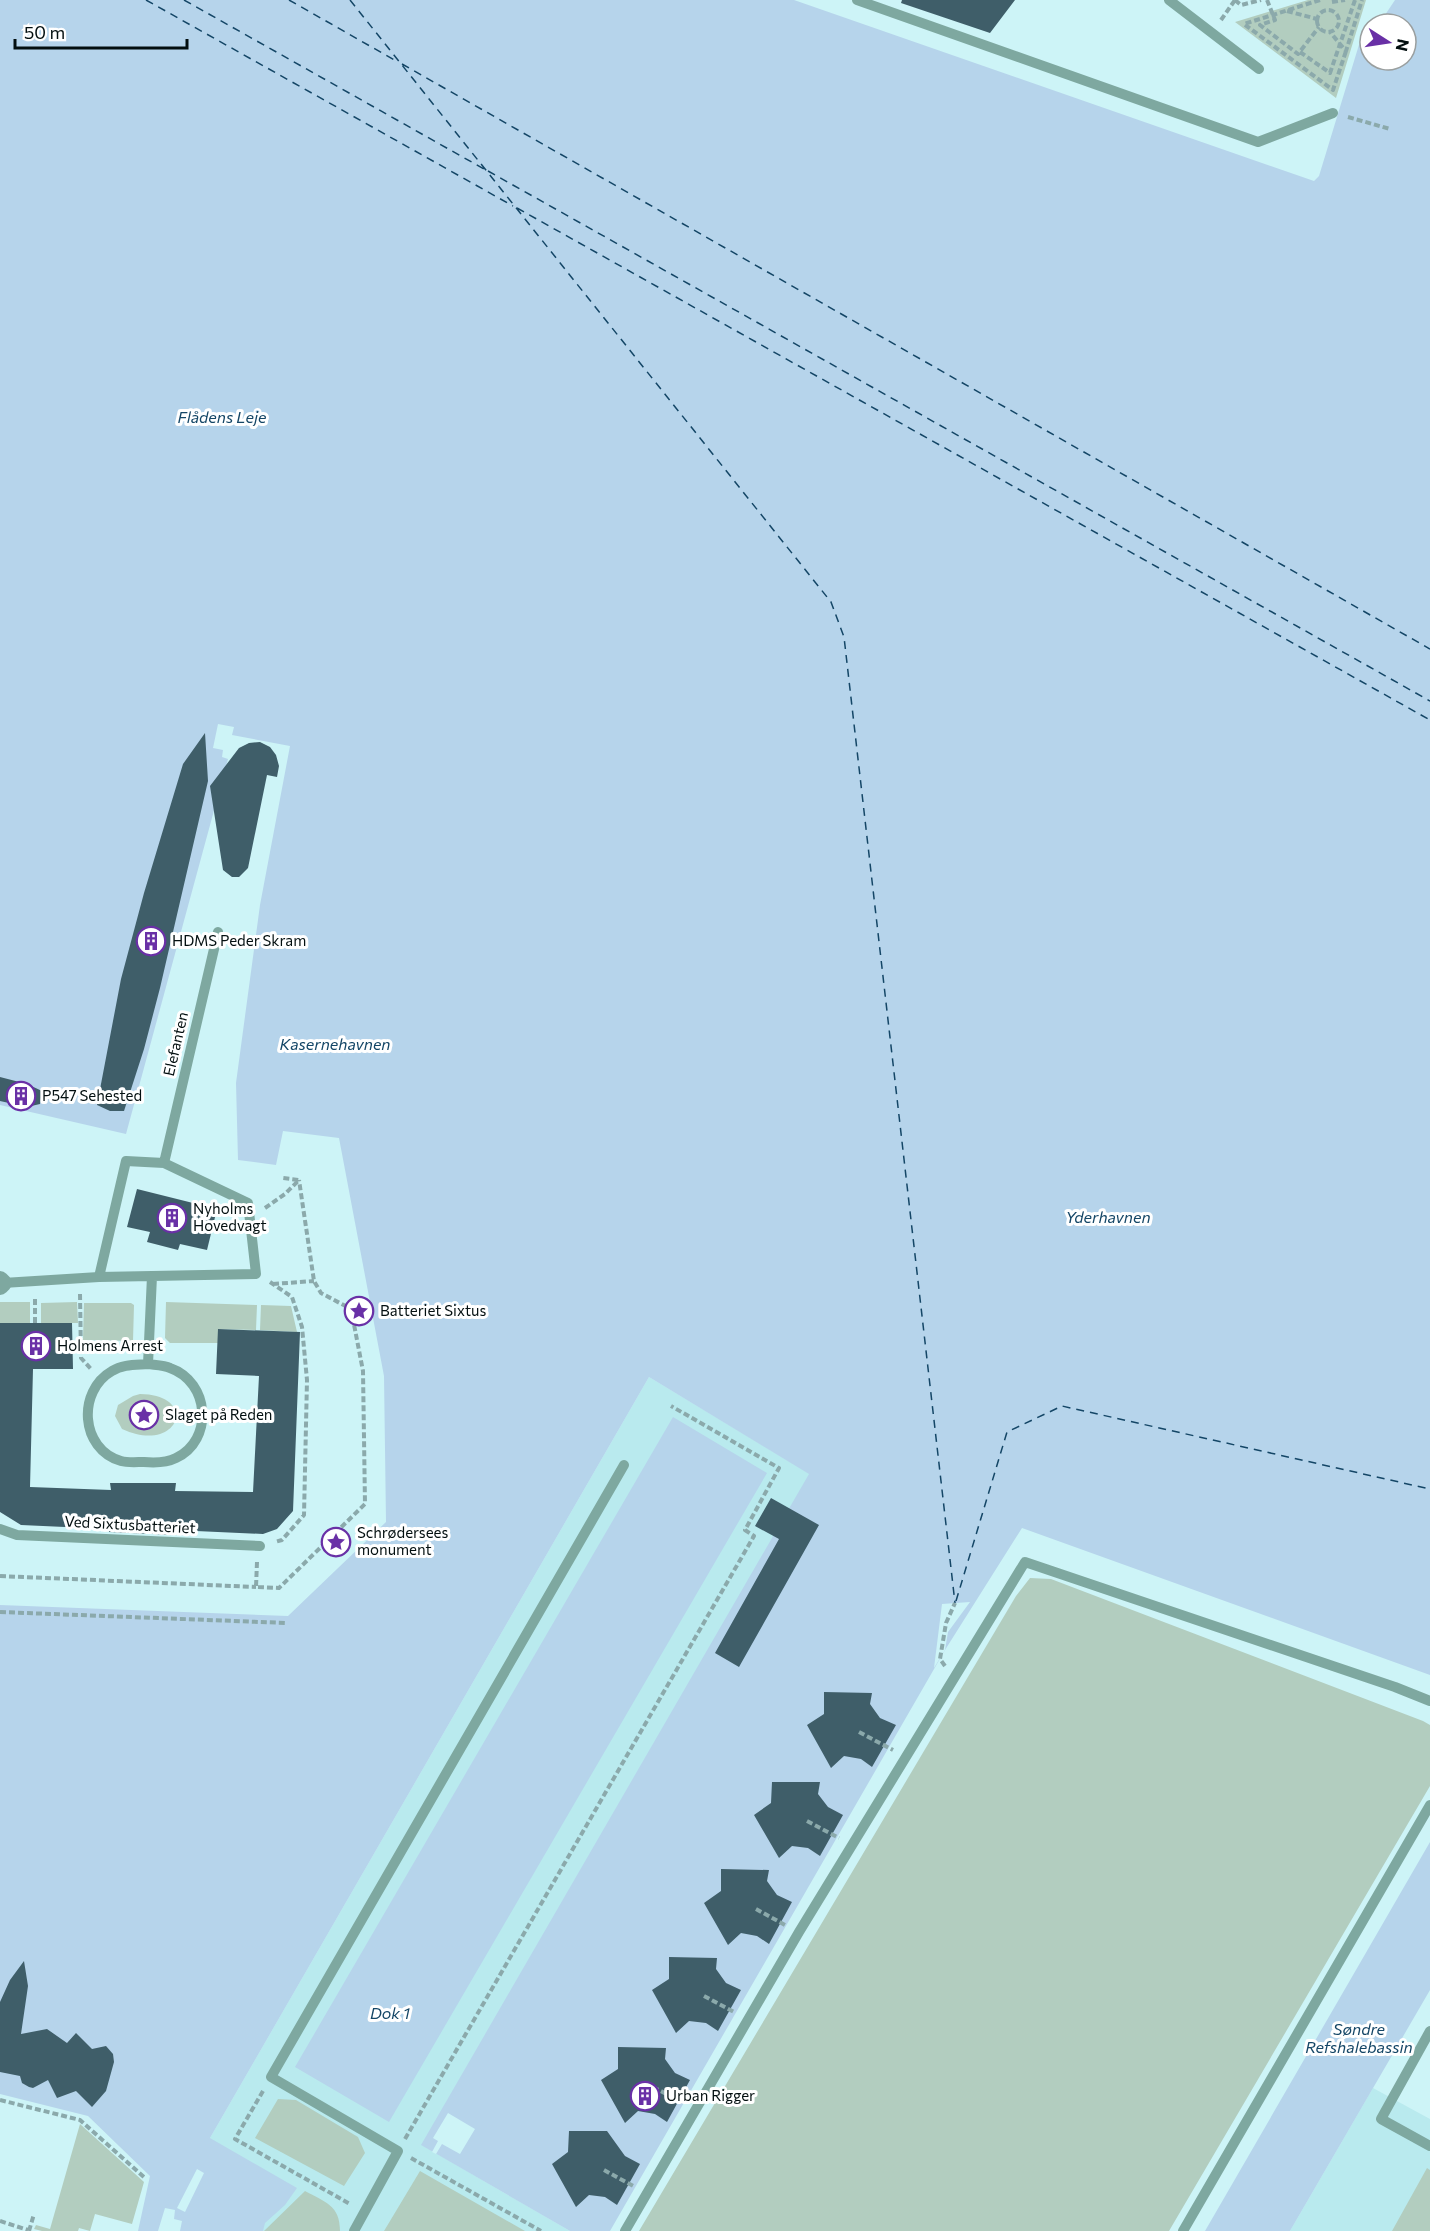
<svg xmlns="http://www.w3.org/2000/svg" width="1430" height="2231" viewBox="0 0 1430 2231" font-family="Commissioner,sans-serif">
<rect width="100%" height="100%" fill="#cdf4f7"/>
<!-- built -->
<path fill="#b9eaee" d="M649,1377L810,1474L422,2145L570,2231H263L210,2138Z
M1373,2088L1430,2119V2231H1290Z"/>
<!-- green -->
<path fill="#b2cdbf" d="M1308,0H1366L1336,98L1235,22Z
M0,1302H30V1323H0Z
M77,1302L78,1323H41V1303Z
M166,1302L257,1305L256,1330L218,1329V1343H170L165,1338Z
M84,1303H131L134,1305L133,1341L83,1340Z
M261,1305L291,1306L297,1332L260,1330Z
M140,1394C201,1395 178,1455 122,1429L115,1416L118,1405L133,1396Z
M1030,1578L1051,1579L1423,1721L1430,1725V1786L1169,2231H639L1016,1596Z
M278,2099L296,2100L358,2137L365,2153L344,2186L255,2138Z
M80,2124L144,2182L132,2224L95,2214L90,2231L79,2228L78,2231H42L34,2229L36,2225L50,2229Z
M1427,2168L1430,2170V2231H1392Z
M420,2171L525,2231H384Z
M305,2191C325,2202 340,2205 340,2231H264Z"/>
<!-- water -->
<path fill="#b6d4eb" d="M0,0H794L1314,181L1319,176L1365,25L1370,26V60H1406V24H1379L1395,0H1430V1675L1022,1528L945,1650L610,2231H570L421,2145L809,1474L649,1377L210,2138L297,2188L285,2205L265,2223L263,2231H180L182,2221L174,2219L175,2210L165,2208L158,2231H138L150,2176L88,2116L0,2094V1605L288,1616L386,1522L384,1376L339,1138L283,1131L276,1165L238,1160L236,1083L260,905L290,746L232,735L234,727L218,724L213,748L223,750L222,757L228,759L126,1134L0,1105Z
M673,1417L767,1473L389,2122L295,2067Z
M1430,1842V1990L1290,2231H1205Z"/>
<!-- pier -->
<path fill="#cdf4f7" d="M970,1602L948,1632L945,1650L934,1668L942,1604Z
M448,2113L475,2129L460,2154L442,2144L436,2154L432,2152L438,2141L433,2138Z
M197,2169L204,2173L185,2212L177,2208Z"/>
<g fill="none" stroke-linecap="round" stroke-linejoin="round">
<!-- ferry -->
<path stroke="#144666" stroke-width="1.5" stroke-dasharray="8 6" stroke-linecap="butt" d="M146,0L513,206
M184,0L484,169
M289,0L398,62
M350,0L831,602L844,637L955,1603
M402,64L1430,649
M488,171L1430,701
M517,208L1430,720
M956,1601L1007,1432L1062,1406L1430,1489"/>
</g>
<!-- building -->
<path fill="#3f5e69" d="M902,0H1015L990,33L901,3Z
M205,733L208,781L160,988L144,1049L124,1111H110L97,1105L121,979L144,893L183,764Z
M260,742L270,747L276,755L279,766L277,777L267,775L248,868L239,877H232L223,870L210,786L239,748L249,743Z
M0,1077L27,1084L42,1091L40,1104L27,1107L0,1101Z
M137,1189L217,1209L207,1250L180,1244L178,1250L147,1242L150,1232L127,1227Z
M0,1323H72L73,1369H33L30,1487L111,1490L110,1483H176L175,1491L253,1492L259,1376L216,1374L218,1329L300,1332L293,1511L277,1529L263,1534L174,1530V1535L109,1532V1529L21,1525L0,1512Z
M771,1498L819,1525L739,1667L715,1653L779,1539L755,1526Z
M824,1692L872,1693L870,1704L880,1718L896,1725L872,1767L861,1759L844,1756L831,1768L807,1725L824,1714Z
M772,1782H820L818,1794L828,1807L843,1815L820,1856L808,1848L792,1846L779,1858L754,1815L771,1803Z
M721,1869L769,1870L767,1881L777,1895L792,1902L769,1944L757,1936L741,1933L728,1945L704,1903L721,1891Z
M669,1957L717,1958L716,1969L726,1983L741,1990L718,2031L706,2023L689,2021L676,2033L652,1990L669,1979Z
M24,1961L28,1986L21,2034L47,2029L67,2043L76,2033L92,2049L106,2046L113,2054L114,2062L106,2091L92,2107L76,2091L57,2098L48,2080L33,2088L29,2087L22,2083L20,2076L0,2072V2002L10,1980Z
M618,2047L666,2048L665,2059L675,2073L690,2080L667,2122L655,2114L638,2111L625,2123L601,2080L618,2069Z
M569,2131H607L625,2156L640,2164L617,2205L605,2197L589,2195L576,2207L552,2164L568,2152Z"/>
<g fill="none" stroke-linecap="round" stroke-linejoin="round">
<!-- path -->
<path stroke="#8ba9ab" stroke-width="4" stroke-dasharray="6 3" stroke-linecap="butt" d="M1235,0L1241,5L1261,0
M1267,0L1275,20L1260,25L1298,54L1319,27
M1320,0L1244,24L1333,90L1346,51
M1355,0L1340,44L1346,51L1362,0
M1332,2L1345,0
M1317 21a11 11 0 1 1 22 0a11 11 0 1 1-22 0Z
M1287,11L1317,19
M1221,20L1235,0
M1300,52L1330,73L1340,44L1330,32
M1348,117L1390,129
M265,1208L285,1194L299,1180L283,1178
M270,1282L292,1297L302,1327L307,1380L304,1515L282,1540L275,1542
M273,1284L314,1281
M80,1294L81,1358L91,1369
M35,1323V1297
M257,1562L256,1587L279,1588L365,1504L363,1371L351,1309L321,1293L314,1281L299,1180
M0,1576L256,1587
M0,1612L287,1623
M945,1666L940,1659L946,1623L955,1603
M859,1732L893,1750
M807,1821L839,1838
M756,1909L785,1925
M704,1996L734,2012
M653,2087L682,2102
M263,2091L235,2139L350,2204
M0,2100L80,2120L144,2177
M405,2139L754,1536L745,1530L779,1468L671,1406
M411,2158L541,2231
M604,2170L635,2187
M0,2221L28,2230
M29,2231L34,2214"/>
<!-- service -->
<path stroke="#7ea8a0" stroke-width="10" d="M857,0L1258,142L1333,113
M1169,0L1259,69
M164,1163L218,932
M99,1277L152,1276L148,1364C155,1365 164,1365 170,1368C210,1382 214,1440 176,1458C166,1463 155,1463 144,1462C137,1462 128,1463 121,1461C80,1449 77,1391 112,1371C123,1364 136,1365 148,1364
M3,1283L99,1277L126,1161L164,1163L248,1203L256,1274L152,1276
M0,1529L17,1535L260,1546
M1430,2031L1381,2119L1430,2146
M354,2231L398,2151L271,2077L624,1465
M625,2231L799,1932L1025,1562L1395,1687L1430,1701
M1183,2231L1430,1805"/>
<!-- minor -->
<path stroke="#7ea8a0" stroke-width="18" d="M0,1280L3,1283L0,1286"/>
</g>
<!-- icons -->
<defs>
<g id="building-ring" transform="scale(1.5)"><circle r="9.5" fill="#fff" stroke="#6930a6" stroke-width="1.5"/><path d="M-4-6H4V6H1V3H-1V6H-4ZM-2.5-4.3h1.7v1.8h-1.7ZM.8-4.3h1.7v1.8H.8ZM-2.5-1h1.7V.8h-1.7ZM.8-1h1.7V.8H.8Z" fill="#6930a6"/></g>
<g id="sight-ring" transform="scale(1.5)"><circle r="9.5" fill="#fff" stroke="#6930a6" stroke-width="1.5"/><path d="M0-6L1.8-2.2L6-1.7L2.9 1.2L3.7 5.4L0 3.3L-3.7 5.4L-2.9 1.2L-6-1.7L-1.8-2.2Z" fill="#6930a6"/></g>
</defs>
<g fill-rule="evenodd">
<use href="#building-ring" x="151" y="941"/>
<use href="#building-ring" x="21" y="1096"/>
<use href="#building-ring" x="172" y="1218"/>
<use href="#sight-ring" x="359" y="1311"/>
<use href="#building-ring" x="36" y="1346"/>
<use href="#sight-ring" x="144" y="1415"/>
<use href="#sight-ring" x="336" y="1542"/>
<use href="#building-ring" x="645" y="2096"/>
</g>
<g text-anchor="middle" stroke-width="6" stroke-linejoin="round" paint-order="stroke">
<!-- poi labels -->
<g font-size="15" fill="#030f10" stroke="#fff" text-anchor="start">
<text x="172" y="946">HDMS Peder Skram</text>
<text x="42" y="1101">P547 Sehested</text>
<text x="193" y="1214">Nyholms<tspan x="193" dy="17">Hovedvagt</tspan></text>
<text x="380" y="1316">Batteriet Sixtus</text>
<text x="57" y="1351">Holmens Arrest</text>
<text x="165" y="1420">Slaget på Reden</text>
<text x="357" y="1538">Schrødersees<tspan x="357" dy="17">monument</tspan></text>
<text x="666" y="2101">Urban Rigger</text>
</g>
<!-- street labels -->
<g font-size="15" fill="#030f10" stroke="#fff">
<text transform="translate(176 1044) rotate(-77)" y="5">Elefanten</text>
<text transform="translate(130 1525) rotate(3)" y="5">Ved Sixtusbatteriet</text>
</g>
<!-- water labels -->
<g font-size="16" font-style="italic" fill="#144666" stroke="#fff">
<text x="222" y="423">Flådens Leje</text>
<text x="335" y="1050">Kasernehavnen</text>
<text x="1108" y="1223">Yderhavnen</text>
<text x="390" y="2019">Dok 1</text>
<text x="1359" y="2035">Søndre<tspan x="1359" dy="18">Refshalebassin</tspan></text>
</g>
</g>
<!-- north arrow -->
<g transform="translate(1388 42) rotate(102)"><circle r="28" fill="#ffffff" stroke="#9a9f9f" stroke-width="1.5"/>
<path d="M0-4.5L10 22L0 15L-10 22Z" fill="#6930a6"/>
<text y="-9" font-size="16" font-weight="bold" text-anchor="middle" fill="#030f10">N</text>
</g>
<!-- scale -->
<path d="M15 39v9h172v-9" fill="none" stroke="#030f10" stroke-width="3"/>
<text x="24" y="39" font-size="18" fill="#030f10" stroke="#ffffff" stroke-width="4.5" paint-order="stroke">50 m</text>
</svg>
